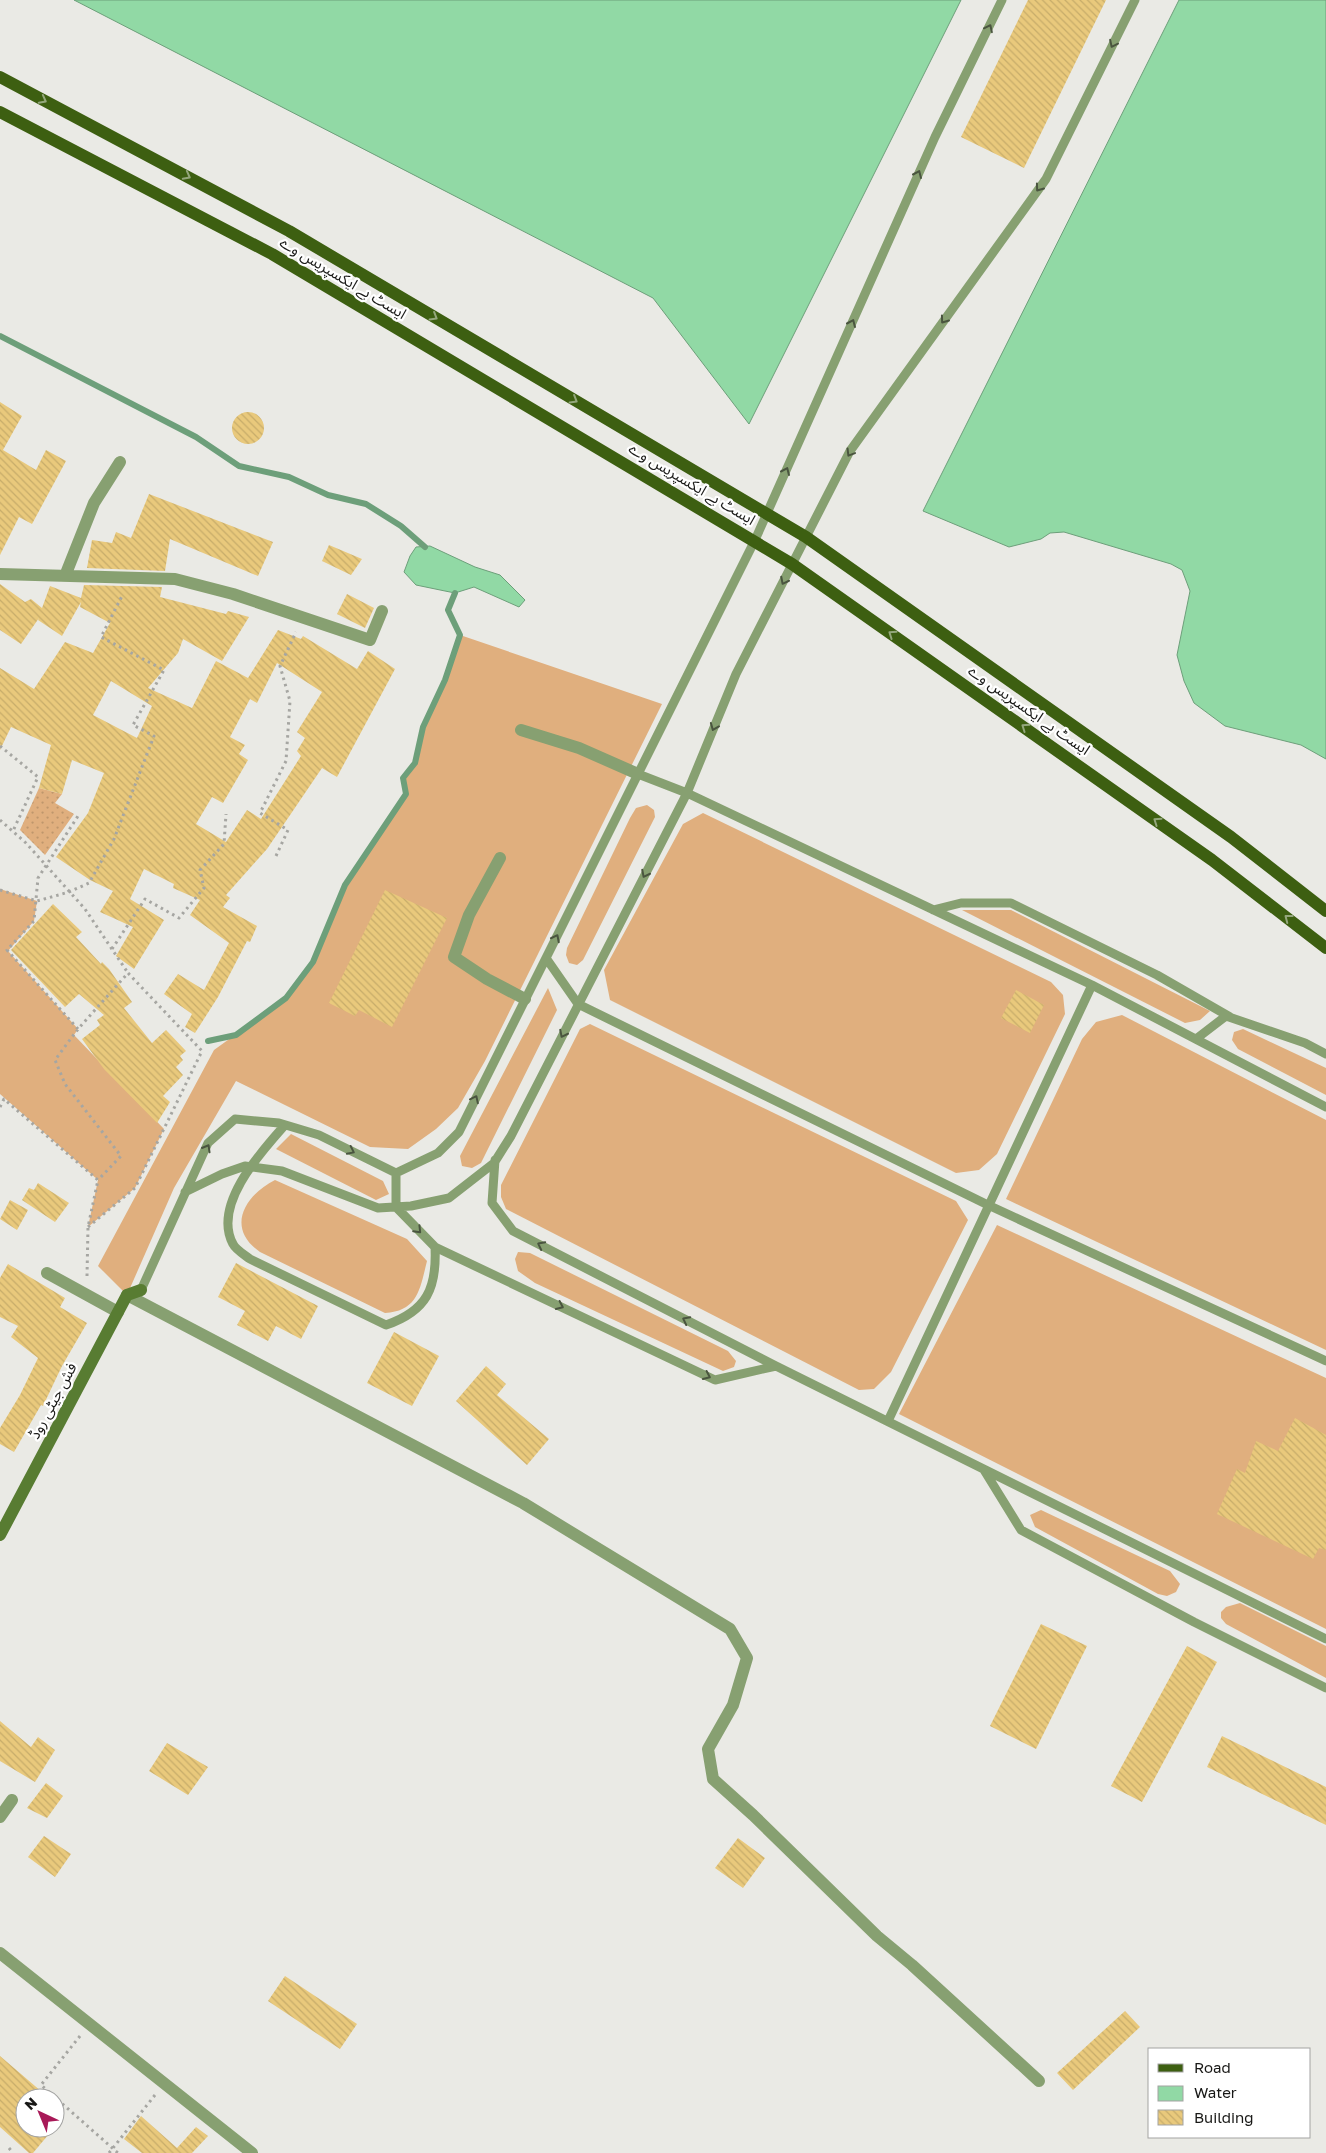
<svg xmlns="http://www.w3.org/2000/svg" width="1326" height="2153" viewBox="0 0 1326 2153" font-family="'Golos Text','Noto Sans Arabic',sans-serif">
<defs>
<pattern id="garden-dots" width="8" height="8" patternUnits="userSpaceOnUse" patternTransform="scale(1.25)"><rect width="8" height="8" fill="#e0af7e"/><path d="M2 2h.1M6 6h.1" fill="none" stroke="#bf966c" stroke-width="1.8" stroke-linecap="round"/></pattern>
<pattern id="building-back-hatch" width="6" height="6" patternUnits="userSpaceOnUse" patternTransform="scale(1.25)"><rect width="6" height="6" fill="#e9c97c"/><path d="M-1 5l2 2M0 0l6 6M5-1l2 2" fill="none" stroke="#c7ac6a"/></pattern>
</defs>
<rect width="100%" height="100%" fill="#eaeae5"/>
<!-- grass -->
<path fill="#e0af7e" d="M460,635L662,704L485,1061L458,1108L436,1129L408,1149L370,1147L236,1081L174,1188L127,1295L98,1266L214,1050L286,998L313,962L345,885L406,794L403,778L415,763L423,727L445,680Z
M647,805L654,810L655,817L583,960L577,965L569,963L566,955L567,948L630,818L636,808Z
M703,813L1051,982L1063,995L1065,1014L997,1154L979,1170L956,1173L610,1000L604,970L683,824Z
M0,889L37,901L34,921L8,951L78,1029L74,1035L164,1129L135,1188L88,1227L98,1180L0,1094Z
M962,910H1011L1210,1011L1200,1020L1185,1023Z
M548,988L557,1010L481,1163L472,1168L462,1166L460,1156Z
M1122,1015L1326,1120V1350L1006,1199L1082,1039L1096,1022Z
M590,1024L956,1201L968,1220L891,1372L874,1389L859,1390L506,1209L501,1197V1185L580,1029Z
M1243,1029L1326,1068V1095L1238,1049L1232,1040L1234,1032Z
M291,1134L383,1181L389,1194L376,1200L276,1149Z
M275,1180L407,1239L427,1261C420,1289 418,1311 385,1313L260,1252C225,1228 245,1195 275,1180Z
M997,1225L1326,1378V1629L899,1414Z
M518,1252L530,1253L728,1351L736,1361L734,1367L723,1371L535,1283L518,1271L515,1259Z
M1041,1510L1170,1571L1180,1584L1176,1592L1167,1596L1158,1594L1035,1527L1030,1515Z
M1240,1603L1326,1646V1678L1226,1624L1221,1618V1612L1226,1607Z"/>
<!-- garden -->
<path fill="url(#garden-dots)" d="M39,788L62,794L55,803L74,814L45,855L20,830Z"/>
<!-- water -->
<path fill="#91d9a5" stroke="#6d9f7a" d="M74,0H961L749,424L653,298Z
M1179,0H1326V759L1301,745L1225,726L1194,703L1184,681L1177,655L1190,591L1182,570L1171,564L1064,532L1050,533L1041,539L1009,547L923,511Z
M430,546L475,567L500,575L525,600L519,607L474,587L455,593L445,591L416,585L404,572L410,556L416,547Z"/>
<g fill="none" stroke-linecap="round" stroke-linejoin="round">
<!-- stream -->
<path stroke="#6d9f7a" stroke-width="6" d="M0,336L196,437L239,466L289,477L328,495L366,504L401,526L425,547
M208,1041L236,1035L286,998L313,962L345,885L406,794L403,778L415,763L423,727L445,680L460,635L448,610L455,593"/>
</g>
<!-- building -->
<path fill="url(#building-back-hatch)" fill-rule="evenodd" d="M1028,0H1106L1024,168L961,137Z
M0,402L22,416L3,450L36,470L46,450L66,461L32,524L19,517L0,555Z
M232 428a16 16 0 1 1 32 0a16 16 0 1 1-32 0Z
M149,494L273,542L258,576L170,539L165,571L87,568L92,540L112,543L116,532L131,538Z
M329,545L362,559L351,575L322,561Z
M0,584L25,602L31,599L42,608L50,586L81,598L84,585L162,587L160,597L226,614L228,611L249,617L222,661L183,639L178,653L148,688L192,708L216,661L248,678L278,630L301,639L303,636L357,669L368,651L395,669L337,777L322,768L267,849L226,895L230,898L223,907L257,926L250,942L247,941L218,997L195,1033L185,1027L192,1014L164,994L178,974L204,990L229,943L190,915L200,900L173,888L174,884L144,869L130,899L164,920L134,969L116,956L133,927L100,912L113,891L90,880L56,857L88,813L104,773L72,760L62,794L39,788L51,745L11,727L0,750V668L34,689L65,642L93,653L110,623L80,607L81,602L62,636L38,620L39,618L21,644L0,630ZM277,663L322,692L297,732L305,738L297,751L301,756L261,819L247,810L226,842L196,824L212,797L223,803L248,760L239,754L245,745L230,737L250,699L257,703ZM111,681L152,706L137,738L93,715Z
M347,594L374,608L365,628L337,614Z
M385,890L447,918L392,1027L359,1010L355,1016L329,1003Z
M53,904L82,932L76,937L101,964L102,962L109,969L132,1002L124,1008L152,1043L166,1030L186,1051L180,1056L183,1060L176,1067L183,1075L163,1096L170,1102L157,1123L104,1069L82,1039L100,1025L97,1020L104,1015L79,994L65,1007L11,950Z
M1016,990L1044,1005L1030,1033L1001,1018Z
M38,1183L69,1203L55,1222L22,1200L29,1188L34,1190Z
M10,1200L28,1210L17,1230L0,1219Z
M236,1263L318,1306L301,1339L276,1326L268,1341L237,1325L245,1311L218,1297Z
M8,1264L65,1298L60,1307L87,1323L62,1366L43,1406L41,1405L14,1452L0,1444V1428L20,1395L38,1358L11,1337L18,1326L0,1317V1278Z
M394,1332L439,1356L412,1406L367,1383Z
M486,1366L506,1384L497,1395L549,1439L527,1465L456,1401Z
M1295,1418L1326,1435V1550L1319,1548L1313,1559L1217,1514L1237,1469L1245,1473L1256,1441L1278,1451Z
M1041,1624L1087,1646L1036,1749L990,1726Z
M1187,1646L1217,1662L1142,1802L1111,1786Z
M0,1721L31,1747L38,1737L55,1750L35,1782L0,1761Z
M1222,1736L1326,1787V1825L1207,1767Z
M167,1743L208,1767L188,1795L149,1771Z
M46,1783L63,1796L47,1818L27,1808Z
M44,1836L71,1854L55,1877L28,1857Z
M738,1838L765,1858L743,1888L715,1868Z
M285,1976L357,2024L340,2049L268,2001Z
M1125,2011L1140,2027L1073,2090L1057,2073Z
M0,2056L49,2098H25V2128H54L33,2153H29L0,2127Z
M141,2116L177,2148L196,2127L208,2136L192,2153H142L124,2139Z"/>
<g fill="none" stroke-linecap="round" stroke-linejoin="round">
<!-- path -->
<path stroke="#a6a6a2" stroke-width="3" stroke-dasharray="2.5 4" stroke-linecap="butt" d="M0,746L38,777L13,831
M0,820L26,843L85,909L128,973
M276,856L288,830L260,813L286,761L290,701L280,666L296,632
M0,890L37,901L69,892L89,883L114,839L154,736L133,725L164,670L101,637L123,594
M112,949L145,899L179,918L204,888L200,870L224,844L226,814
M78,1029L7,950L34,921L38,878L78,816
M0,1107L4,1099L98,1180L88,1227L87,1276
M88,1227L135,1188L202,1051L128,973L78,1029L55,1060L65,1084L121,1156L98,1180
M80,2036L41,2085L118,2153
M9,2148L13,2153
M109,2153L155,2095"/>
<!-- lane -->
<path stroke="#87a071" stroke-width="9" d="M638,774L687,793L1092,985L1326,1107
M933,910L961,903H1011L1157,975L1230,1017
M546,958L578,1004L988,1205L1326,1361
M1196,1039L1226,1016L1305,1043L1326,1054
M285,1125C261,1152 212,1205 233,1244C236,1250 245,1255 250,1259L386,1325C427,1311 437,1288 435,1247
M495,1160L492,1203L513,1231L776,1366L1326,1639
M396,1173V1207L435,1247L715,1380L776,1366
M185,1192L222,1174L245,1166L282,1171L378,1208L411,1206L449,1198L494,1163L511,1136L687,793L736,674L850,451L1046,179L1135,0
M141,1290L208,1143L235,1119L279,1123L319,1135L396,1173L438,1153L459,1132L755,540L935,137L1002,0
M888,1421L1092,985
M984,1470L1021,1530L1194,1622L1326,1688"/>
<!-- street -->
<path stroke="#87a071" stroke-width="12" d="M0,574L175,579L233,594L370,640L382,611
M65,576L94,503L120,462
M521,730L579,748L638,774
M500,858L469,915L454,957L487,979L525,999
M47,1273L118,1312
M127,1295L523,1503L730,1629L747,1658L733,1705L708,1749L713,1779L753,1815L877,1936L912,1965L1039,2081
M0,1817L12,1800
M0,1953L252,2153"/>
<!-- secondary -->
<path stroke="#587c32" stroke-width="12" d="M0,1535L127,1295L141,1290"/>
<!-- primary -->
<path stroke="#3d5f11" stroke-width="12" d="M0,77L289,231L806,537L1231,837L1326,911
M0,112L272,254L792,564L1212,860L1326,948"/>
</g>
<!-- one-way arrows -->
<defs><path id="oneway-chevron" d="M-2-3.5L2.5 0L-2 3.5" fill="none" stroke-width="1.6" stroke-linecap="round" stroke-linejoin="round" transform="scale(1.25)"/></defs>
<g stroke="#4a553f">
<use href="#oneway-chevron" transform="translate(989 28) rotate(-64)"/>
<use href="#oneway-chevron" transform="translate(1113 44) rotate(116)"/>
<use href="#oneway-chevron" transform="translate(918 174) rotate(-66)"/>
<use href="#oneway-chevron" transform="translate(1039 188) rotate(126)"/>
<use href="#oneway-chevron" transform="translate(944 320) rotate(126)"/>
<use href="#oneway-chevron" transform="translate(852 323) rotate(-66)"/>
<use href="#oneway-chevron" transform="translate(850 453) rotate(121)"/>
<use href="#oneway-chevron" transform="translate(786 471) rotate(-66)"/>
<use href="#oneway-chevron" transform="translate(784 581) rotate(117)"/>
<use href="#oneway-chevron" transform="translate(714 727) rotate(112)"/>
<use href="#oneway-chevron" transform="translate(645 874) rotate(117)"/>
<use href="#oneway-chevron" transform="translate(556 938) rotate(-63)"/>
<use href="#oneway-chevron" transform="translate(563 1034) rotate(117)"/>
<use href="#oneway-chevron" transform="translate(475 1099) rotate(-64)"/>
<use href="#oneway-chevron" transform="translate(207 1148) rotate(-60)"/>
<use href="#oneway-chevron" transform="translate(351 1151) rotate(26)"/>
<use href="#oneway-chevron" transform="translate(418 1230) rotate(46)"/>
<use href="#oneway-chevron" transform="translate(541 1245) rotate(-153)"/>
<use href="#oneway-chevron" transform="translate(560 1306) rotate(25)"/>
<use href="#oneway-chevron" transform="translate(686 1320) rotate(-153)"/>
<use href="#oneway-chevron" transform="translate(707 1376) rotate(25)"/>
</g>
<g stroke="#94a77c">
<use href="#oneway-chevron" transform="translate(43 100) rotate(28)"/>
<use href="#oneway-chevron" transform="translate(187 176) rotate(28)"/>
<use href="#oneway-chevron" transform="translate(434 317) rotate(31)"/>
<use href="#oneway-chevron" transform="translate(574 400) rotate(31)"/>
<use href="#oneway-chevron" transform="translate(892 634) rotate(-145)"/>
<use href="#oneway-chevron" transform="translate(1025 727) rotate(-145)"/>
<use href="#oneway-chevron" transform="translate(1157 821) rotate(-145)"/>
<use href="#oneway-chevron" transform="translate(1288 918) rotate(-142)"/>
</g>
<g text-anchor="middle" stroke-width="4.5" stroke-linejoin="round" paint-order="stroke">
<!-- street labels -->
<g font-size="15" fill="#181816" stroke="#fff">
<text transform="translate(343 278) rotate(31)" y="5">ایسٹ بے ایکسپریس وے</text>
<text transform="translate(692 484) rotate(31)" y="5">ایسٹ بے ایکسپریس وے</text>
<text transform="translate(1029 710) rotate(35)" y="5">ایسٹ بے ایکسپریس وے</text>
<text transform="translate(53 1401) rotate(-62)" y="5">فش جیٹی روڈ</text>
</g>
</g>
<!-- legend -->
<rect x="1148" y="2048" width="162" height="90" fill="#ffffff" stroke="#a3a3a2"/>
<rect x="1158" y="2064" width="25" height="8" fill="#3d5f11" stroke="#a3a3a2"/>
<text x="1194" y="2073" font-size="15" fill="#181816">Road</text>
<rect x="1158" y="2086" width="25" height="15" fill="#91d9a5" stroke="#a3a3a2"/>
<text x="1194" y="2098" font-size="15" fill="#181816">Water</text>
<rect x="1158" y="2110" width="25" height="15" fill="url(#building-back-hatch)" stroke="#a3a3a2"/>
<text x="1194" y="2123" font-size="15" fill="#181816">Building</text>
<!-- north arrow -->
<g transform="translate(40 2113) rotate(316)"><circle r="24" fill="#ffffff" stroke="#a3a3a2"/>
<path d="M0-4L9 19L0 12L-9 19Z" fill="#a81958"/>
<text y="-8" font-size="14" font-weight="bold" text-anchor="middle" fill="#181816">N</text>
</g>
</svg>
